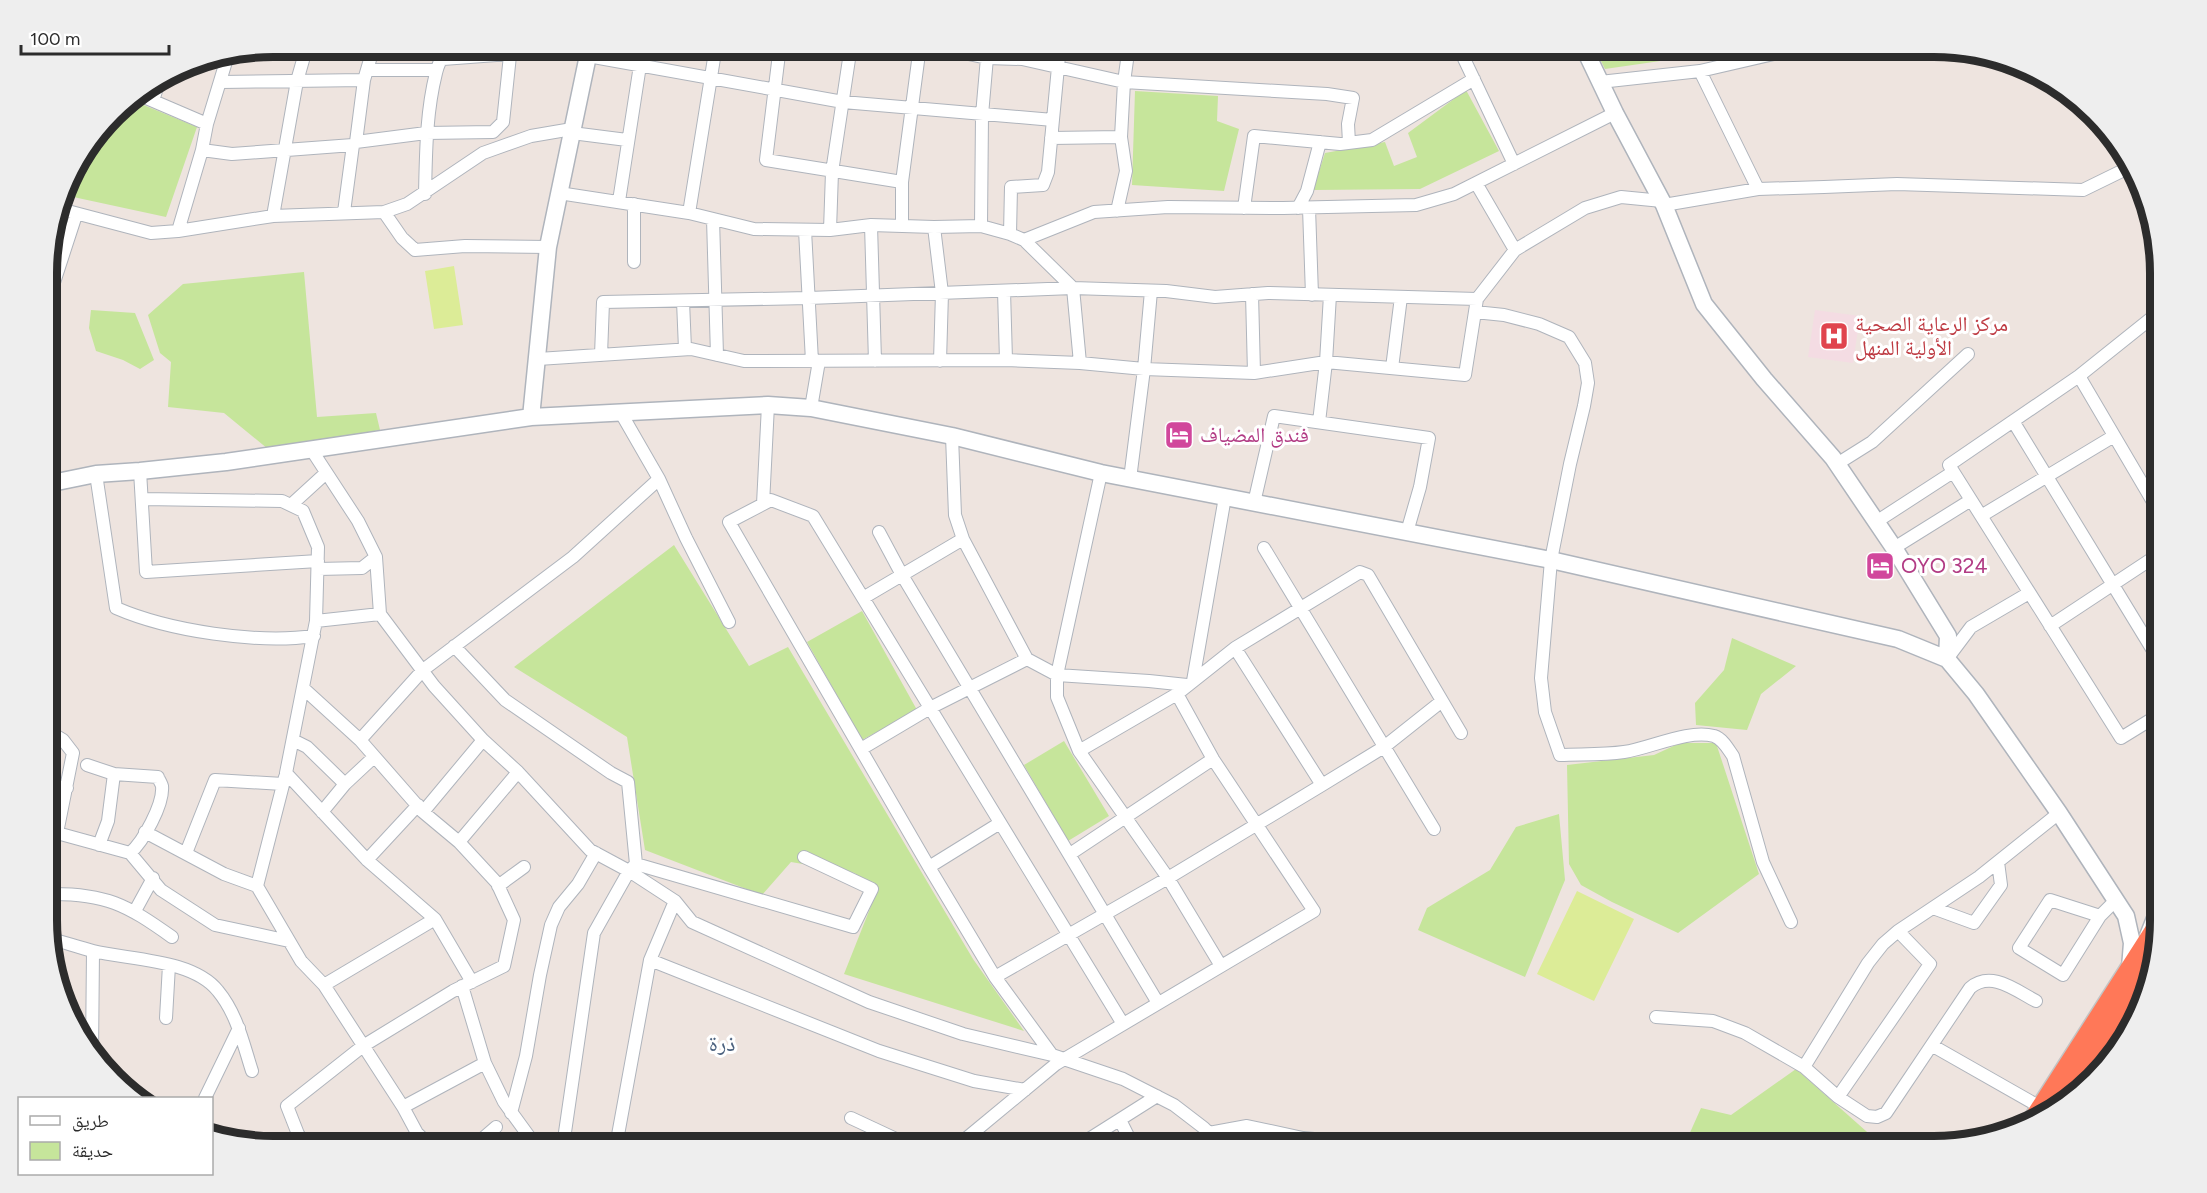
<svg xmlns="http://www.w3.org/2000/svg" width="2207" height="1193" viewBox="0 0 2207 1193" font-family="Figtree,'Noto Naskh Arabic',sans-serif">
<rect width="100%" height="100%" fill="#eee4df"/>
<!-- medical -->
<path fill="#f4dce3" d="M1815,310L1860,316L1853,363L1808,357Z"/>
<!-- green -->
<path fill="#c6e59b" d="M1594,47H1757L1605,69Z
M1466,90L1499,151L1420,189L1313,190L1325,153L1385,142L1394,166L1417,157L1408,133Z
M1135,91L1218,96L1217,121L1239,129L1224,191L1132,185Z
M129,99L197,127L166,217L64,195L70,173L123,103Z
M304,272L317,417L376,413L380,430L268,449L224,413L168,407L171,362L160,353L148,315L183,284Z
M91,310L135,313L154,360L140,369L123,360L96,351L89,328Z
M674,545L749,666L788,647L973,959L1024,1031L844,974L871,906L855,873L791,862L762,895L645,850L627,737L514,667Z
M862,611L917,710L862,740L807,642Z
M1732,638L1796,666L1761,694L1747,730L1696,725L1695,703L1724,670Z
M1064,741L1109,816L1068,841L1024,765Z
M1680,743H1716L1759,874L1678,933L1612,902L1581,885L1569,864L1567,765L1654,755Z
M1559,814L1565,880L1525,977L1418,930L1427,908L1490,870L1516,827Z
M1796,1069L1875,1139L1870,1146H1684L1701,1108L1731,1115Z"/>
<!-- pitch -->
<path fill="#dcec97" d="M454,266L463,325L434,329L425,271Z
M1577,891L1634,919L1594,1001L1537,974Z"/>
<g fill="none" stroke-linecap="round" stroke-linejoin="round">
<!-- street casing -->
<g stroke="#afb4bc" stroke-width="14">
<path id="street" d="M780,46L766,160L902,182
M931,46L987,58L1022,59L1124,82L1327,94L1353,98L1348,124L1349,143
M1458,46L1514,164
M588,56L843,102L1053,120
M443,59L510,54
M367,70H436
M1700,71L1758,189
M221,82L364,80
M1600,82L1700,71L1782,52
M137,94L207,124
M153,101L159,81
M572,133L627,140
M1051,138L1121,137L1124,82L1129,46
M356,142L426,133L493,132L503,122L511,46
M202,150L232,154L353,145
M1476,183L1515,250
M559,193L689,213L754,229L830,230L871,225L934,227L981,226L1010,234L1024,240L1073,288L1080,363
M425,194C426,153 426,113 436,73C438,63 443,58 445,46
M619,201L643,46
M1664,205L1758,189L1824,187L1897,184L2083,190L2130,167
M1244,208L1254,136L1340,144L1372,140L1474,79
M1298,208L1307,191L1320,142
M1309,208L1312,295
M60,209L151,233L178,231L273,216L384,212L407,204L483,153L531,136L572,129
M1117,211L1126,171L1121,137
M344,212L353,145L356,142L364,80L374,46
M384,212L402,238L415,250L465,246L548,247
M689,213L716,46
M273,216L297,81L307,46
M713,219L717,355
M871,225L875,361
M902,226V182L920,46
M981,226L982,115L988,46
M934,227L942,293L940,361
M805,230L812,361
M830,230L832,172L851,46
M178,231L202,150L207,124L228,55
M1010,234L1011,187L1043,185L1048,172L1060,46
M1024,240L1094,212L1168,207L1283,208L1416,205L1454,194L1615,113
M634,262V204
M1004,291L1006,360
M1252,294L1254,373
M683,301L685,349
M47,304L76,215
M1475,312L1504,315L1539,324L1569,337L1585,363L1588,383L1584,406L1570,464L1551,560L1541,678L1545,712L1560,755C1581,754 1603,755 1624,752C1651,748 1688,729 1714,736C1723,739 1728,749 1733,756L1763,862L1791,922
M2159,312L2079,376L1949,465L2121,738L2160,714
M601,355L603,302L809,298L1073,288L1166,291L1215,297L1268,293L1477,299
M538,359L691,349L744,361L1006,360L1080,363L1144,369L1254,373L1326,362L1465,375L1477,299L1515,250L1585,208L1621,197L1662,201
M1392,368L1401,297
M2079,376L2159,512
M811,408L819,361
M621,413L659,479L686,538L729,622
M2013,421L2160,662
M1319,422L1326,362L1330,295
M952,436L955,515L963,539L1027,659L1057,675L1149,681L1187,685
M311,449L358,521L376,557L380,614L434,686L483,740L518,772L590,850L629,871L675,901L692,922L869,1002L963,1034L1052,1055L1123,1079L1174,1105L1204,1128L1223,1146
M1837,464L1872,442L1968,354
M140,471L146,572L318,561
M1101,473L1057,675V697L1079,751L1168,878L1221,966
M96,474L116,608C169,631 257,644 314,636
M1130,479L1144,369L1151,291
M143,499L282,501L303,511L318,547L316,621L286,773L367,860L435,919L472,982
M1254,503L1274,416L1429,438L1420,487L1407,532
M763,504L768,405
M291,505L326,473
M1981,516L2114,436
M1876,522L1953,472
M879,532L902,575L1158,1003
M1264,548L1434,829
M1894,548L1971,500
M318,569L362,568L376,557
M863,598L963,539
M316,621L380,614
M2050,626L2159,554
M454,646L505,700L611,773L628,782L636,864L629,871L594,933L563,1146
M1235,648L1322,785
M1947,659L1971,627L2029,593
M1193,681L1225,497
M303,688L360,740L423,812L459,842L497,883L514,920L504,966L453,991L363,1046L287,1106L298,1134L306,1146
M48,731L63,740L73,753L57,833L130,853L161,890L215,925L289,941
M293,740L307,747L345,784
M360,740L423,670L573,557L659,479
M861,749L930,708L1027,659
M1079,751L1177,694L1235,648L1360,572L1368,575L1461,733
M87,765L114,774L158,777C158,778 162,785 162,786C164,804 143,842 130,853
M48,787L67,788
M322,812L345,784L374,757
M423,812L483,740
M145,832L224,874L257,886L301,961L324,985L403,1107L417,1133L430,1146
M459,842L518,772
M99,845L108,821L114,774
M186,853L215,780L283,784
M1070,854L1213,759
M367,860L418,805
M636,864L853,927L872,889L804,857
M929,867L1000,823
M257,886L285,777
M498,886L524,867
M48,894C106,893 127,905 172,937
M1933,908L1974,923L2001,885L1998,862
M135,911L153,878
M2100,916L2063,975L2019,948L2050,900L2100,916L2116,900
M48,938C63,942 78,947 93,951C129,960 193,959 218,991C237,1014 243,1043 252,1071
M650,960L879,1051L974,1081L1025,1090
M995,977L1168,878L1322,785L1384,747L1442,701
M324,985L435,919
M462,986L485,1063L504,1102L536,1146
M1656,1017L1713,1021L1745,1033L1804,1067L1838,1097L1867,1116L1877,1117L1886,1113L1970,988C1991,970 2015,990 2036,1001
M166,1018L169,965
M1933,1046L2042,1108
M92,1055L93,951
M1052,1055L995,977L929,867L729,522L771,500L813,516L1123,1024
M1804,1067L1868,963L1883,944L1898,931L1979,877L2059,813
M1838,1097L1930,964L1898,931
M205,1098L239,1028
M403,1107L485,1063
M511,1113L526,1056L540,975L551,925L559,907L578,884L596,853
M851,1118L911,1146
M1120,1120L1133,1146
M1209,1133L1247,1126L1303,1138L1337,1141L1424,1140L1437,1146
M474,1146L496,1127
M616,1146L650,960L675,901
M957,1146L1056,1064L1314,911L1213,759L1177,694
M1078,1146L1157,1096"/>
</g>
<!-- secondary casing -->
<g stroke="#afb4bc" stroke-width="19">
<path id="secondary" d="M1583,46L1615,113L1664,205L1704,304L1764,379L1833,458L1894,548L1948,636L1947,659
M531,417L548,247L590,46
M47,484L96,474L140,471L226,462L531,417L768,405L811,408L952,436L1101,473L1551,560L1898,639L1947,659L1976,694L2059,813L2126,916L2132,943L2130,968
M2148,936L2160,906"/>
</g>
<!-- highway casing -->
<g stroke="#c4c4c4" stroke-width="25">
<path id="highway" d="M2069,1100L2147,978
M2034,1121L2159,926"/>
</g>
<!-- street -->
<use href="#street" stroke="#fff" stroke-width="12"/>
<!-- secondary -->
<use href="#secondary" stroke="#fff" stroke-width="16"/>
<!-- highway -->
<use href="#highway" stroke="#ff7858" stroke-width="22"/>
</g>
<!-- icons -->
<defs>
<g id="hospital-square" transform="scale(1.5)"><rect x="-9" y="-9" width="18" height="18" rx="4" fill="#e0444e" stroke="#fff"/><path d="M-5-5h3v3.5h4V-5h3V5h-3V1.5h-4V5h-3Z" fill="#fff"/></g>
<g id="hotel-square" transform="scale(1.5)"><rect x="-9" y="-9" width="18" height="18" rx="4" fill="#d1479c" stroke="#fff"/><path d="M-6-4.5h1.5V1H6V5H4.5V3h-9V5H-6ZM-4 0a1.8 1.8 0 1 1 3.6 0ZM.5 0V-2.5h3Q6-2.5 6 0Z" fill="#fff"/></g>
</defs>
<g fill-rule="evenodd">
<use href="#hospital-square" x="1834" y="336"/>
<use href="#hotel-square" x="1179" y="435"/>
<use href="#hotel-square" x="1880" y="566"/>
</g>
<g text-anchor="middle" stroke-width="6" stroke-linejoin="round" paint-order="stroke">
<!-- health labels -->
<g font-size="21" fill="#be3a42" stroke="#fff" text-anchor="start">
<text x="1855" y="331">مركز الرعاية الصحية<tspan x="1855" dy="24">الأولية المنهل</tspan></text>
</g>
<!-- hotel labels -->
<g font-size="21" fill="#b23c85" stroke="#fff" text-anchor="start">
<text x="1200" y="442">فندق المضياف</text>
<text x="1901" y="573">OYO 324</text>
</g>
<!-- neighbourhood labels -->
<g font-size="22" fill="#4b617e" stroke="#fff">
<text x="722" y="1051">ذرة</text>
</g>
</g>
<!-- crop -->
<path d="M0 0H2207V1193H0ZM273 57H1934A216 216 0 0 1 2150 273V920A216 216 0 0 1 1934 1136H273A216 216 0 0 1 57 920V273A216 216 0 0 1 273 57Z" fill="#eee" fill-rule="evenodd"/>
<path fill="none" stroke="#2c2c2c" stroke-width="8" d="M273 57H1934A216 216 0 0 1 2150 273V920A216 216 0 0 1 1934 1136H273A216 216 0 0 1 57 920V273A216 216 0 0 1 273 57Z"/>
<!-- legend -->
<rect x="18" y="1097" width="195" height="78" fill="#ffffff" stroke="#ababab" stroke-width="1.5"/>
<rect x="30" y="1116" width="30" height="9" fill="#ffffff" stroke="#ababab" stroke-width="1.5"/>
<text x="72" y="1127" font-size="18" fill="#2c2c2c">طريق</text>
<rect x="30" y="1142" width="30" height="18" fill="#c6e59b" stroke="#ababab" stroke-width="1.5"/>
<text x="72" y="1157" font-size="18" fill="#2c2c2c">حديقة</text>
<!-- scale -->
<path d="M21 45v9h148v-9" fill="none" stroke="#2c2c2c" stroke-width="3"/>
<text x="30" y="45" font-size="18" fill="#2c2c2c" stroke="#ffffff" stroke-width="4.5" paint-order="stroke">100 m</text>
</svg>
